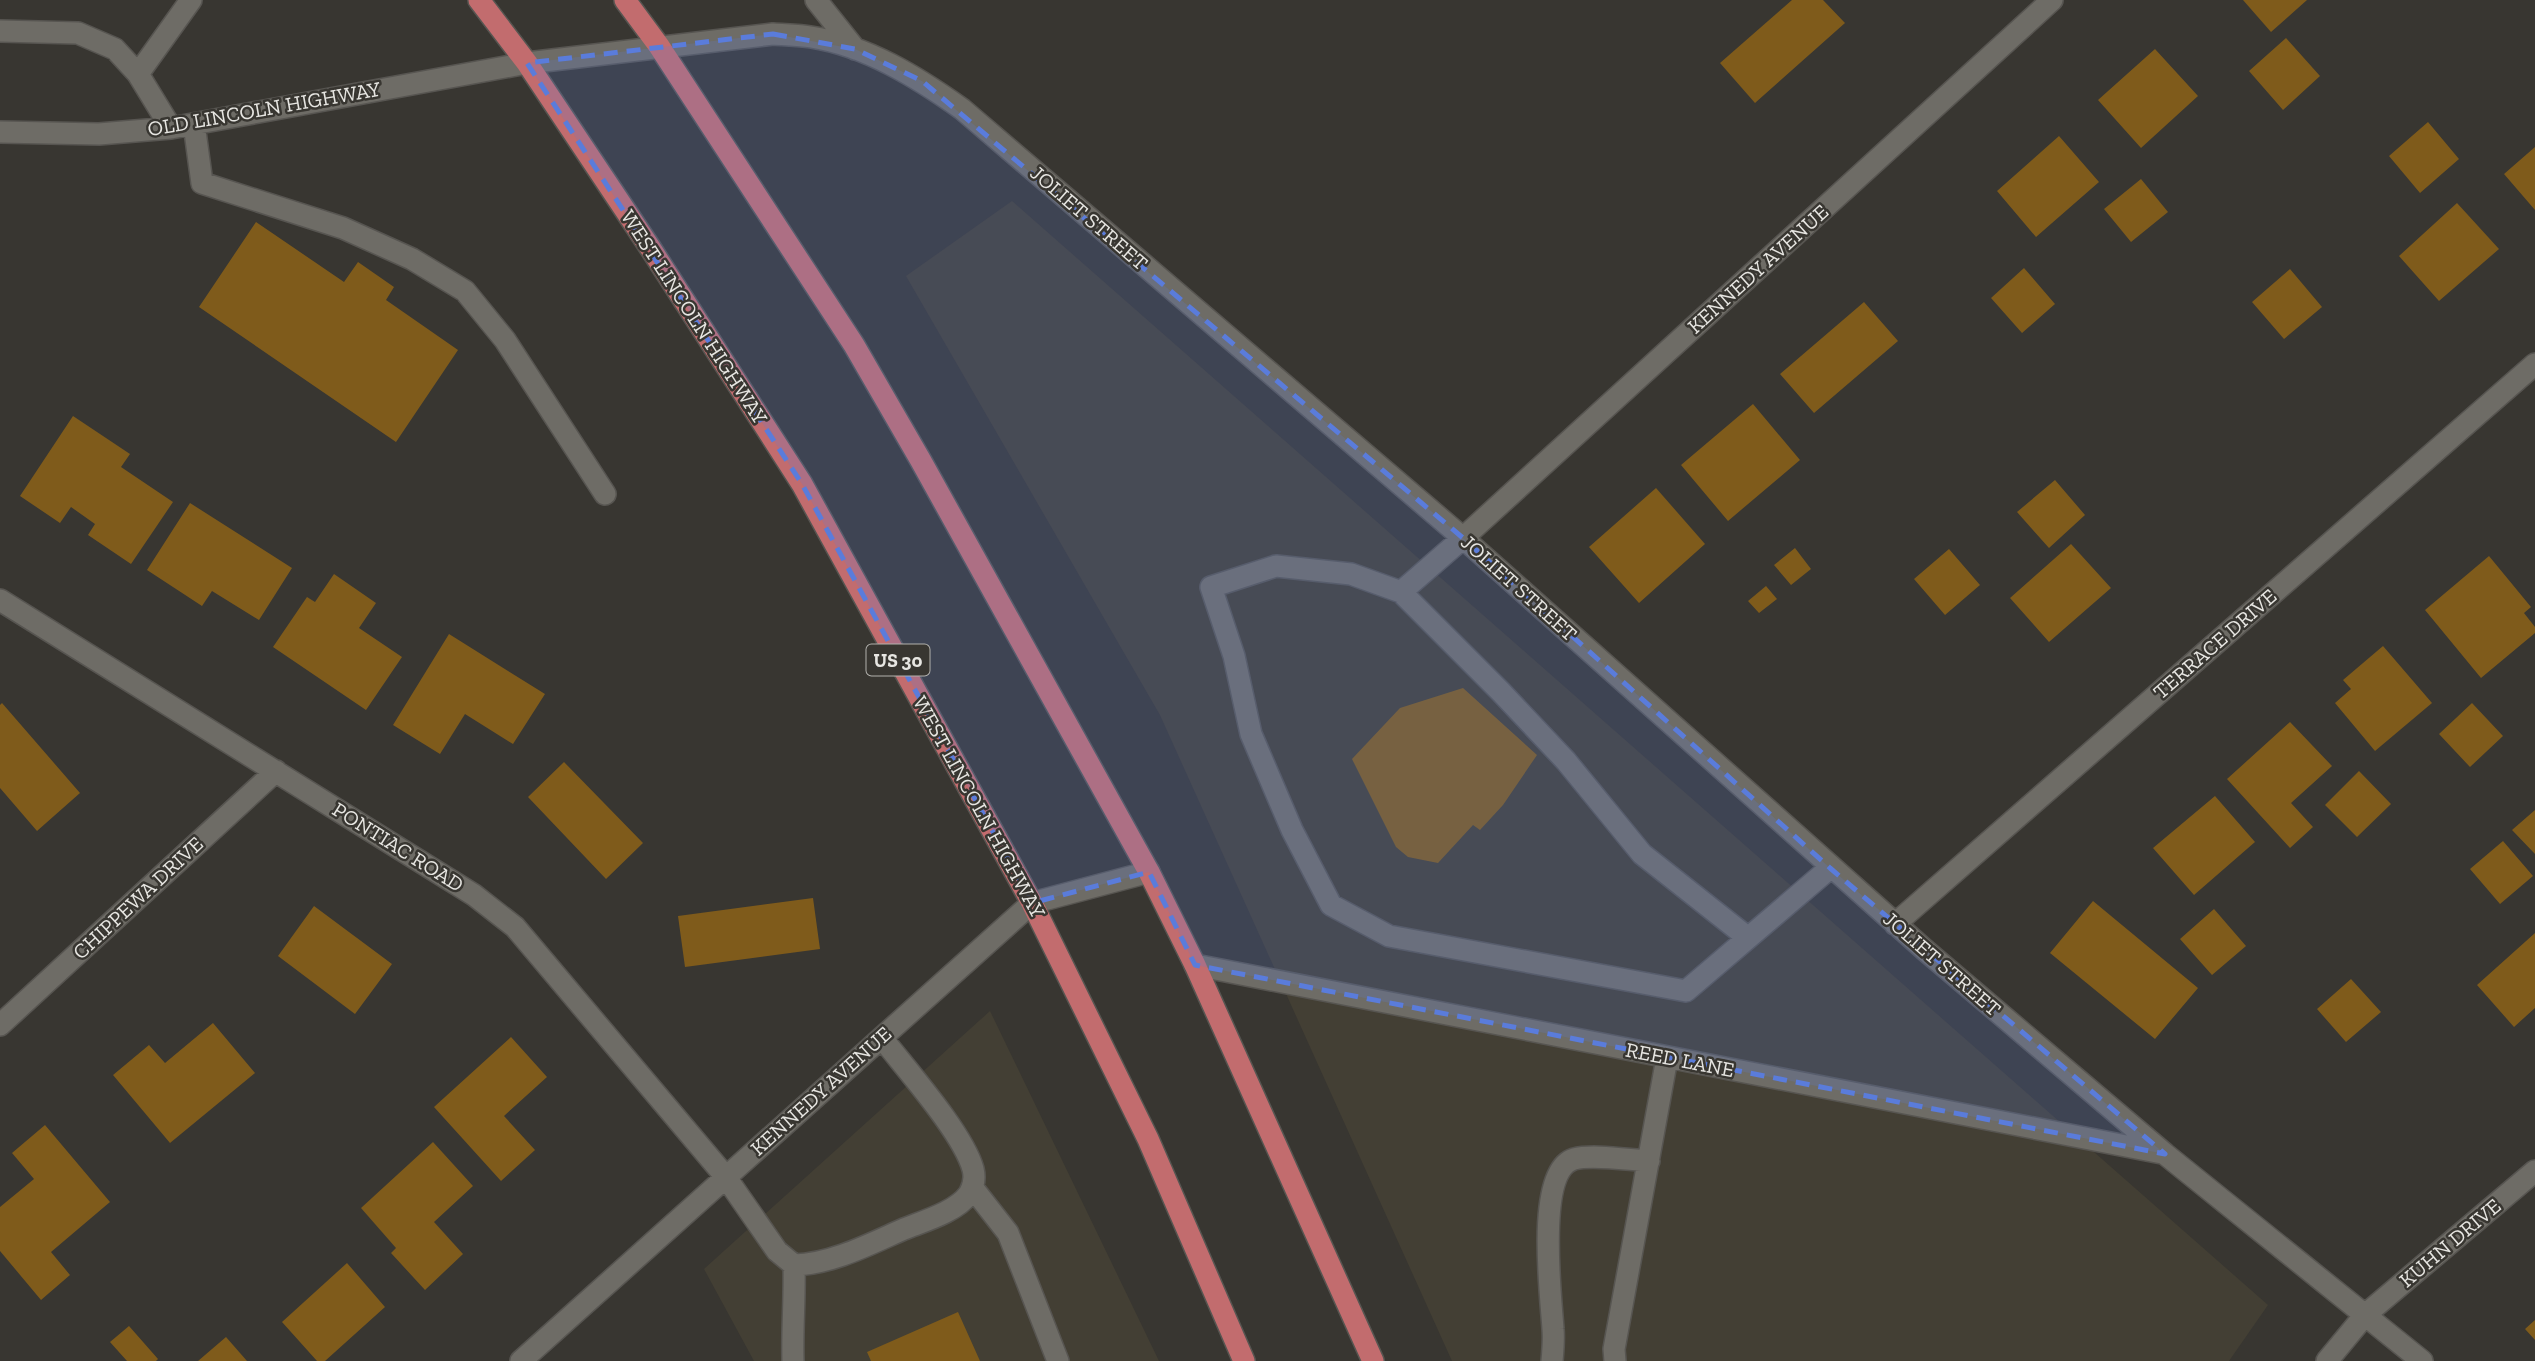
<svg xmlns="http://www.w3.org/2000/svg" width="2535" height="1361" viewBox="0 0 2535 1361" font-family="'Zilla Slab',serif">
<rect width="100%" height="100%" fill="#383631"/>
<!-- built -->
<path fill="#433f34" d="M1012,201L2268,1305L2229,1361H1452L1160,715L906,276Z
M990,1011L1159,1361H754L704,1269Z"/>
<!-- building -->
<path fill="#7f5b1b" d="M1792,0H1823L1845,23L1755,103L1720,63Z
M2243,0H2307L2271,32Z
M2286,38L2320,76L2283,110L2249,71Z
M2155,49L2198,96L2141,148L2098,100Z
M2428,122L2459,159L2420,193L2389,156Z
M2059,136L2099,182L2036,237L1997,191Z
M2535,147V210L2504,174Z
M2141,179L2168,212L2131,242L2104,209Z
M2457,203L2499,249L2439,301L2399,256Z
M256,222L344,282L358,262L394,287L386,300L458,350L396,442L199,307Z
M2024,268L2055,304L2022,333L1991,298Z
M2290,269L2322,307L2284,339L2252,302Z
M1864,302L1898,341L1814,413L1780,374Z
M1753,404L1800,460L1728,521L1681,465Z
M73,416L130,454L121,467L173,502L131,564L88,535L95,524L71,507L60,523L20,496Z
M2055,480L2085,515L2049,548L2017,512Z
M1656,488L1705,544L1639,603L1589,547Z
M190,503L292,568L259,620L212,591L202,606L147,570Z
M2071,544L2111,588L2049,642L2010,598Z
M1795,548L1811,569L1791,585L1774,565Z
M1949,549L1980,585L1945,615L1914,579Z
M2489,556L2531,607L2524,613L2535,627V633L2481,678L2425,610Z
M334,574L376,603L359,628L402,657L366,710L273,647L307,597L315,602Z
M1766,586L1777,599L1759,613L1748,601Z
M449,634L545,694L513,744L465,714L440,754L393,725Z
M2383,646L2432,703L2375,751L2335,703L2351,689L2343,680Z
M1463,688L1537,755L1503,805L1480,830L1473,825L1438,863L1408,857L1396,847L1352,759L1400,708Z
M2,703L80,793L37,831L0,788V705Z
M2472,703L2503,736L2470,767L2439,734Z
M2290,722L2332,766L2291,803L2313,827L2290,848L2227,779Z
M564,762L643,843L606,879L528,797Z
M2359,771L2391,804L2357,837L2325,805Z
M2215,796L2255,842L2194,895L2153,848Z
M2535,810V854L2512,830Z
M2503,841L2533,876L2500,904L2470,869Z
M813,898L820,949L685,967L678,916Z
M2093,901L2198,988L2155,1039L2050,953Z
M314,906L392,964L355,1014L278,956Z
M2214,909L2246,946L2212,975L2180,939Z
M2535,933V1008L2514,1027L2477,985Z
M2351,979L2381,1012L2346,1042L2317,1009Z
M213,1023L255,1073L170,1143L113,1075L149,1045L165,1063Z
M511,1037L547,1077L504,1116L535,1150L501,1181L434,1107Z
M45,1125L110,1202L51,1252L70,1275L41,1300L0,1251V1207L34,1179L12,1153Z
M433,1142L473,1186L434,1222L463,1254L425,1290L391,1253L396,1248L361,1208Z
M347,1263L385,1307L325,1361H317L282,1322Z
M958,1312L980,1361H871L867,1352Z
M2535,1320V1340L2525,1329Z
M129,1326L158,1359L156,1361H127L110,1342Z
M226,1337L247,1361H198Z"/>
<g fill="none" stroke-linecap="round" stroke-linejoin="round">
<!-- minor casing -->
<g stroke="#575551" stroke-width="24">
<path id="minor" d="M816,0L855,49
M0,31L78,33L115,49L138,74L171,128
M138,74L191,0
M194,124L202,183L343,228L412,259L465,291L505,340L605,494
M0,132L99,134L171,128L527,63L773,34C786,35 799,35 811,37C867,46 917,77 962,109L1463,538L1925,950L2165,1154L2422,1361
M1401,592L1501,692L1566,761L1642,854L1747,937
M0,600L474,895L515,927L725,1176L777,1251L794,1265C832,1264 870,1244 904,1229C924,1221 956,1212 969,1194C974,1186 975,1177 973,1169C963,1133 906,1069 882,1038
M1830,868L1686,991L1389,936L1331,905L1292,830L1251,734L1234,656L1211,587L1276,566L1351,574L1401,592L1463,538L2052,0
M1895,924L2535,364
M1195,965L2162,1153
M0,1025L276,771
M972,1187L1008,1233L1058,1361
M521,1361L1032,903L1149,872
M793,1361C792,1329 795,1297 794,1265
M1552,1361C1553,1350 1554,1339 1553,1329C1551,1296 1535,1171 1574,1159C1593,1154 1629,1160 1649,1161
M1615,1361L1614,1349L1667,1058
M2327,1361L2365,1315L2535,1171"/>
</g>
<!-- major casing -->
<g stroke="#575551" stroke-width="24">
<path id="major" d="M479,0L527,63L651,249L802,484L1032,903L1148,1139L1244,1361
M625,0L659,46L854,345L921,461L1149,872L1195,965L1373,1361"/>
</g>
<!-- minor -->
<use href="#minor" stroke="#6e6c66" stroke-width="21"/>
<!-- major -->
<use href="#major" stroke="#c26c6e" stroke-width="21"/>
</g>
<!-- marked area -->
<path fill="#5a7cdb" fill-opacity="0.2" stroke="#5a7cdb" stroke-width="5" stroke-dasharray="14 9" stroke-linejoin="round" d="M773,34L855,49L922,81L1463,538L1830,868L2165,1154L1195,965L1149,872L1032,903L802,484L527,63Z"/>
<g text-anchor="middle" stroke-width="5" stroke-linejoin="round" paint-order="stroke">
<!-- shield labels -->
<rect fill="#383631" stroke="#b2b1ad" stroke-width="2" x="866.5" y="644.5" width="63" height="31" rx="5"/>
<g font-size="19" font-weight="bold" fill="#e7e6e2">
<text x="898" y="667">US 30</text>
</g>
<!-- street labels -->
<g font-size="21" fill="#e7e6e2" stroke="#383631">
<text transform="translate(264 109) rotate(-10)" y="7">OLD LINCOLN HIGHWAY</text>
<text transform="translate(1089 218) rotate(41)" y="7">JOLIET STREET</text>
<text transform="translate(1758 269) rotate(-42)" y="7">KENNEDY AVENUE</text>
<text transform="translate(694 317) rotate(57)" y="7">WEST LINCOLN HIGHWAY</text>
<text transform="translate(1519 588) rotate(42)" y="7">JOLIET STREET</text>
<text transform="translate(2215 644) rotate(-41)" y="7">TERRACE DRIVE</text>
<text transform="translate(979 807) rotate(61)" y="7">WEST LINCOLN HIGHWAY</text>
<text transform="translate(398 847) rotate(32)" y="7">PONTIAC ROAD</text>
<text transform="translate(138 898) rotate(-43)" y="7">CHIPPEWA DRIVE</text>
<text transform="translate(1942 964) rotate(41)" y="7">JOLIET STREET</text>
<text transform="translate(1680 1060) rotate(11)" y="7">REED LANE</text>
<text transform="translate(821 1091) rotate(-42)" y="7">KENNEDY AVENUE</text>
<text transform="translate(2450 1243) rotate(-40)" y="7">KUHN DRIVE</text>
</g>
</g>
</svg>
